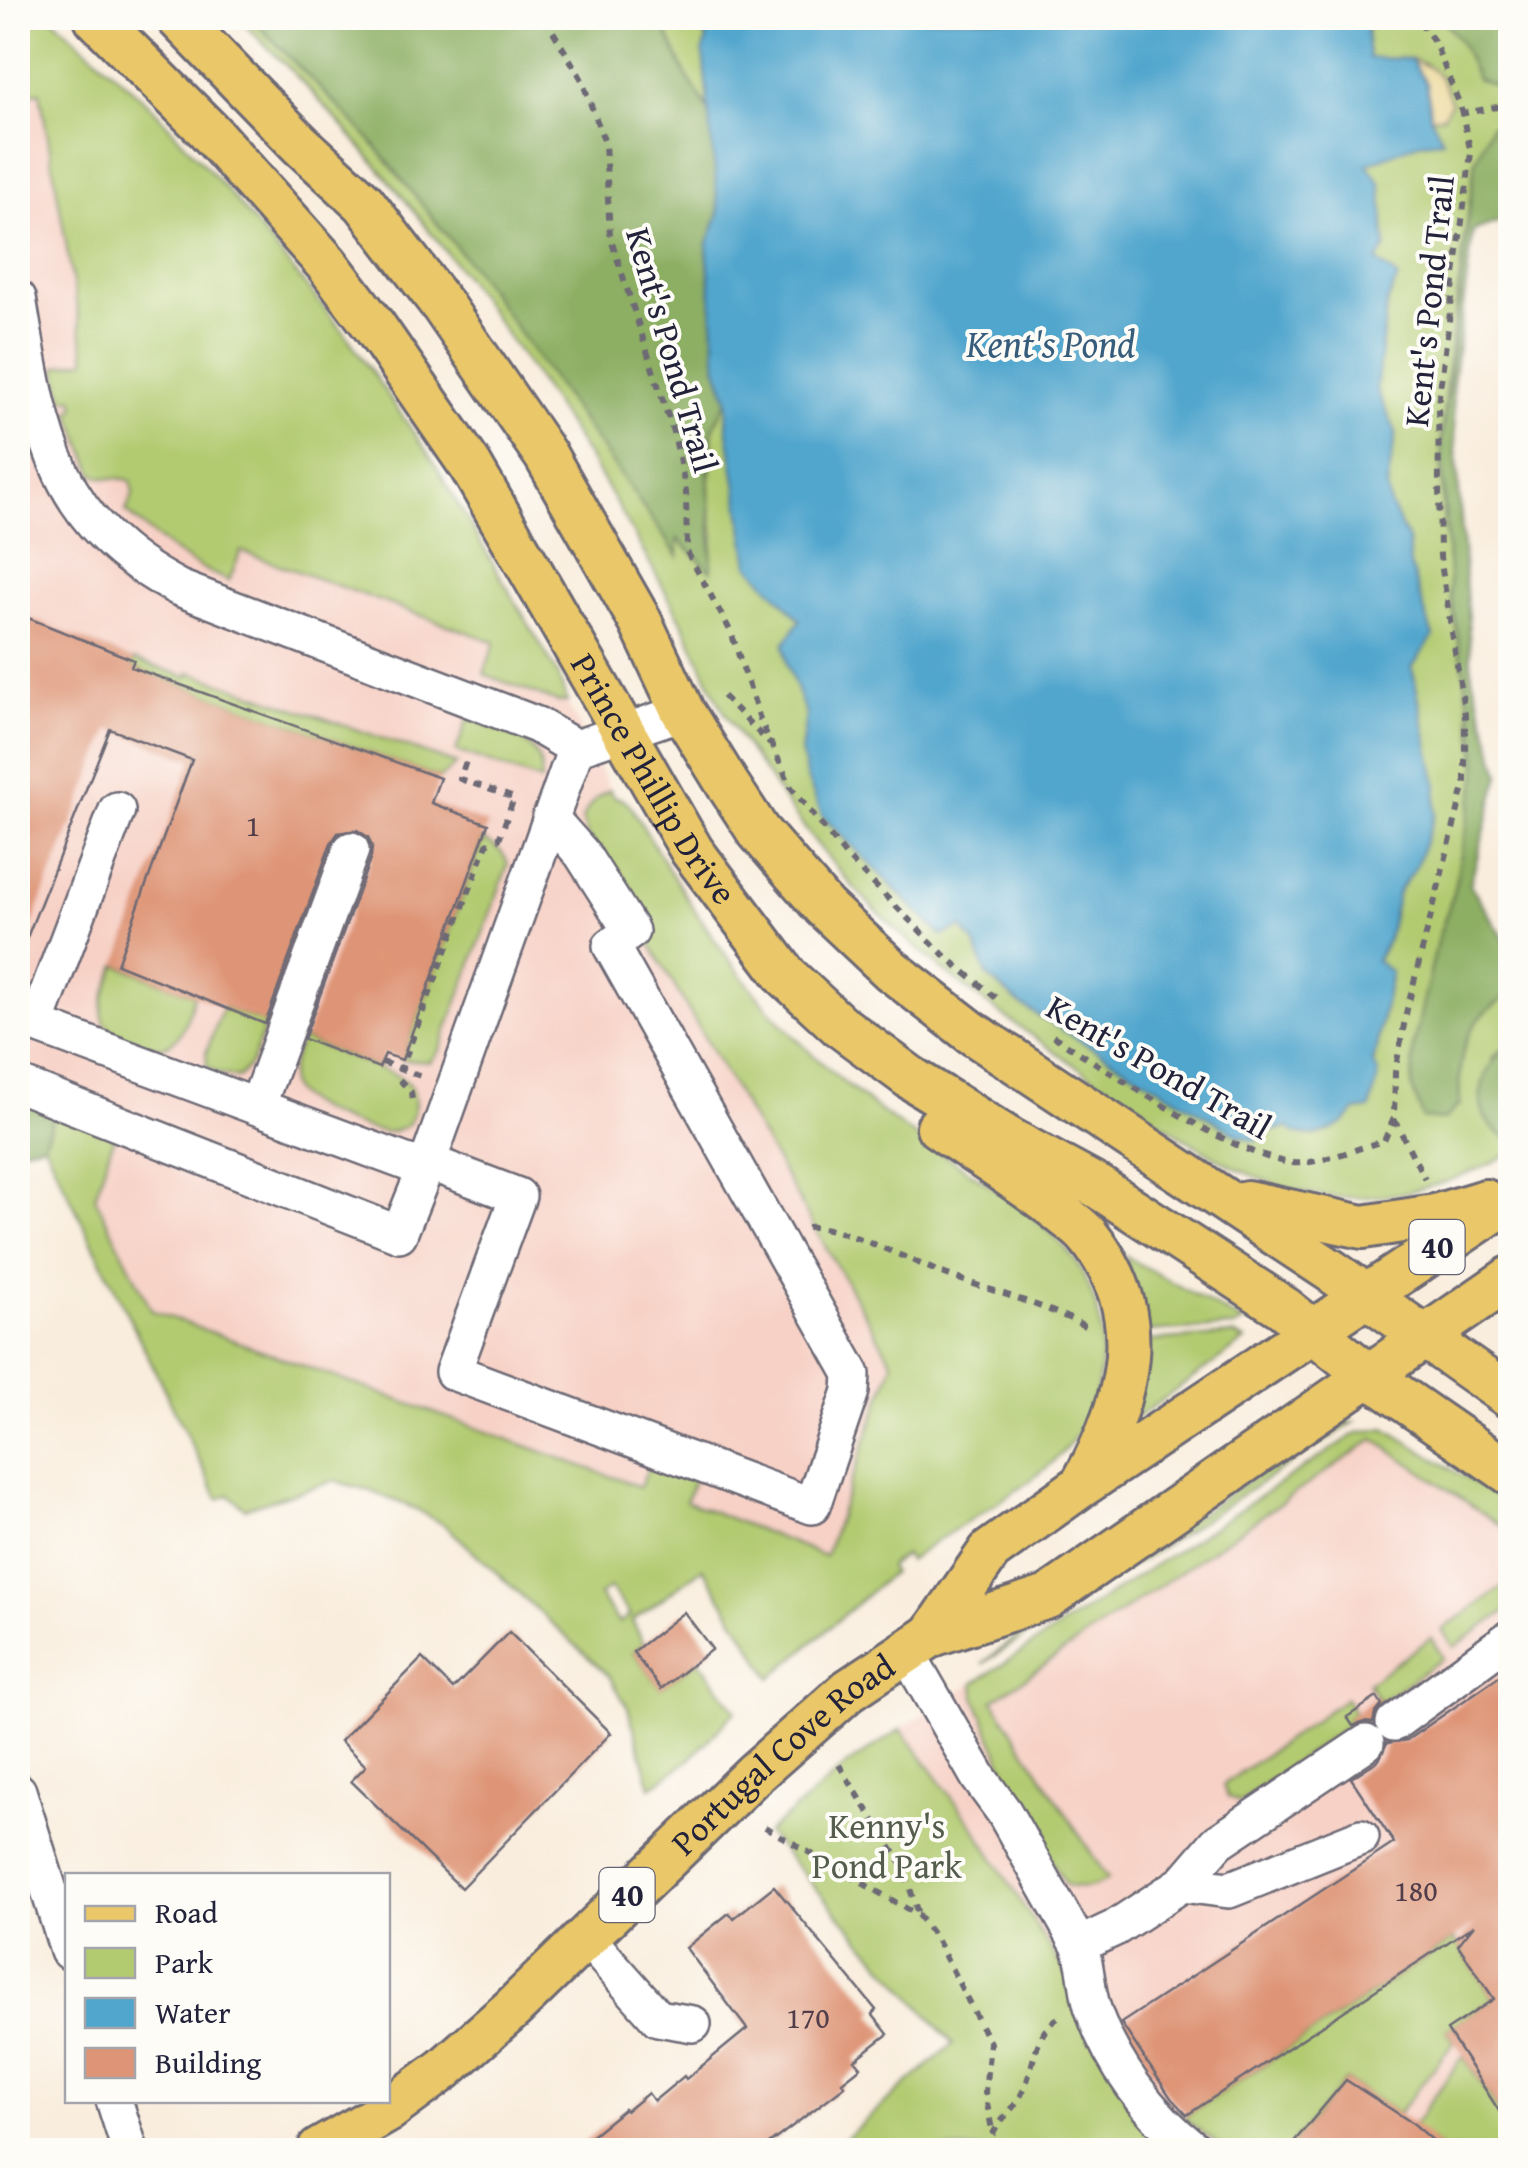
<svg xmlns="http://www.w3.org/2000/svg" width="1528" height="2168" viewBox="0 0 1528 2168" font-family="'Gentium Book Plus',serif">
<rect width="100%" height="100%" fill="#fdfcf7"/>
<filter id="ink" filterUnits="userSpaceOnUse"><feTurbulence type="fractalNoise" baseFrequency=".01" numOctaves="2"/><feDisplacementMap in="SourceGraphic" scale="20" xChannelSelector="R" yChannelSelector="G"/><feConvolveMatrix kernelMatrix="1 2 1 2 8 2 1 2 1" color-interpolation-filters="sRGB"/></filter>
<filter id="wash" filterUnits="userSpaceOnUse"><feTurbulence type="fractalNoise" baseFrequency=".0048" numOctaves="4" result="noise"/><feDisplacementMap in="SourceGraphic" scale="40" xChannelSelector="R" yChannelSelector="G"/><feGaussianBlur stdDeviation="2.25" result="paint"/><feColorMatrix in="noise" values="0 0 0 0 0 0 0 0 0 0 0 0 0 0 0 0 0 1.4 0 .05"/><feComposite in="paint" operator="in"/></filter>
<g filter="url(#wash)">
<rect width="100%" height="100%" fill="#f9eddd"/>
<!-- built -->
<path fill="#f7d1c6" d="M18,18H52L151,106L226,189L344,332L428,453L530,623L559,674L567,702L613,796L625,800L632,808L718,943L769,1007L808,1050L854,1089L901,1126L1037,1221L1076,1262L1086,1281L1100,1322L1103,1357L1095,1393L1063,1451L1036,1474L909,1561L905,1555L889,1566L892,1573L839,1616L669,1489L587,1548L325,1455L218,1499L45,1145L18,1149Z
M1385,1428L1510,1505V2150H1168L1151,2132L1076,1989L974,1827L901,1729L1357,1433Z"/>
<!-- green -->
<path fill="#b2cb71" stroke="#6a7656" stroke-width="2.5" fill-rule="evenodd" d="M18,18H53L151,106L226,189L344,332L428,453L558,674L567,702H557L484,674L495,642L241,551L229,581C185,563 161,543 126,511L133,494L131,481C118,475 106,482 94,474L69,411L76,408L73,398L64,400L56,367L86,360L40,92L18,95Z
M238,18H251L368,137L477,273L677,554L678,538L710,570L714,536L709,497L713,428L728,399L727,426L786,602L800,620L806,715L801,752L823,817L942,936L962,927L976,946L987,976L1021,1005L1240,1136L1257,1141L1262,1133L1287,1127L1373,1065L1391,973L1376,962L1388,939L1398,891L1415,868L1437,785L1412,667L1408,540L1390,505L1387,486L1396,432L1376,389L1387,302L1397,279L1376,261L1366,163L1420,142L1442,140L1430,116H1443L1426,64L1411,59L1369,58L1365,18H1441L1460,41L1477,79L1492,85L1510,83V116L1491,126L1475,161L1446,382L1441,444L1443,514L1478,772L1452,898L1438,938L1413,1047L1460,1104C1458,1053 1462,1021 1510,995V1044L1492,1058L1506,1138L1510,1137V1153C1448,1188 1370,1209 1298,1191C1231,1175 1177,1133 1121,1096C1039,1041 956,987 885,919C841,878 802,827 768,777C752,755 736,732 722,708C706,679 695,646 679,616C645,555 611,491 573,433C476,284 367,140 238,18Z
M674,18H690L707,39L703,53L711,114L685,73L667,33Z
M134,660L188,677L190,672L457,764L440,778L131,667Z
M468,718C500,730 547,738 541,781L456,751Z
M610,790L613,796L625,800L632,808C680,891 740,987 810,1052C839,1079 871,1106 904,1128C956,1165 1041,1210 1076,1262C1114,1320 1110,1400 1063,1452C1025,1493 954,1525 909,1561L905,1555L889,1566L892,1573L771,1678L703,1568L632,1621L644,1643L633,1652L661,1688L699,1660L736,1711L688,1761L651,1787L628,1708L610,1677L446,1526L411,1507L365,1489L334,1481L245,1508L229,1495L218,1499L44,1144L56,1108L116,1130L95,1197L152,1311L640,1487L651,1462L694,1478L686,1501L825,1556L893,1363L587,835L582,819C589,805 596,796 610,790ZM610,1588L630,1615L619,1623L599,1595Z
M483,840C495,846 504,851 508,865L440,1050L430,1062L402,1060Z
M117,965L194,995C189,1011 185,1035 170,1044C153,1054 107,1037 103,1018C99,1001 111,980 117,965Z
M223,1007L266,1024L252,1062L238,1078L217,1073L207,1066L206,1053Z
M301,1038C321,1046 342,1054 362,1062C394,1074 431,1081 408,1125C401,1129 395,1132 386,1132C365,1131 294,1105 290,1084C288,1069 297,1052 301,1038Z
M1125,1256L1243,1322L1234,1327L1147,1332Z
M1234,1335L1245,1341L1131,1422L1148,1341Z
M1343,1422H1354L982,1664L1030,1626L1330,1427Z
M1385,1428L1510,1505V1532L1374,1439L993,1700L1108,1879C1093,1888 1083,1890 1066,1885L1020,1805L975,1697L974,1683L1357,1433Z
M1510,1582V1608L1454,1647L1442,1630Z
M1431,1638L1443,1658L1380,1702L1368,1683Z
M1346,1698L1354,1713L1347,1718L1351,1723L1240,1802L1228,1797L1223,1785Z
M901,1729L974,1827L1076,1989L1151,2132L1168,2150H832L953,2044L767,1833L850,1763Z
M1454,1939L1494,1999L1447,2030L1454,2042L1398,2114L1346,2080L1287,2150H1226L1183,2118Z
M1463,2056L1510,2128V2150H1444L1413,2126Z"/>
<!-- forest -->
<path fill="#8daf63" stroke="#58684f" stroke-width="2.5" d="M251,18H674L667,33L685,73L711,114L719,214L707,246L717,368L728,399C724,408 717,418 714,427C701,466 715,528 711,571L678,539V556L477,273L368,137Z
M1441,18H1510V83L1492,85L1477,79L1460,41Z
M1510,116V217L1473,231L1452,391L1472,676L1500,774L1470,884L1510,948V995C1462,1021 1458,1053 1460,1104L1444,1120L1423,1118L1412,1088L1413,1047L1438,938L1452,898L1478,772L1474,728L1450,593L1441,444L1475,161L1491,126Z
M1510,1044V1137L1507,1138C1465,1117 1479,1068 1510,1044Z
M18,1094L56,1108L44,1144L18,1149Z"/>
<!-- sand -->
<path fill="#eeda9e" stroke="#887e6c" stroke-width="2.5" d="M1411,59C1438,69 1442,76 1451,102L1443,116H1430L1427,84Z"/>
<!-- water -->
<path fill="#51a6cd" stroke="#3a6484" stroke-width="2.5" d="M690,18H1365L1369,58L1411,59L1427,84L1430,116L1443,140L1420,142L1367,164L1381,184L1386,247L1377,261L1398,278L1387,302L1376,389L1396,432L1387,486L1390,505L1408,540L1410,565L1433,637L1412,667L1437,785L1435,815L1415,868L1398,891L1388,939L1376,961L1391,972L1373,1064L1379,1073L1370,1109L1355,1111C1340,1131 1308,1145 1287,1127L1262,1133L1257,1141L1240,1136L1021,1005L987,976L976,946L962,927L942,936L823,817L806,776L801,752L806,715L787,664L784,644L800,620L749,565L727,426L728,399L717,368L707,246L719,214L703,53L707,39Z"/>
<g id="blocks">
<!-- building -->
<path fill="#de9476" d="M18,614L134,660L131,667L440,778L431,803L488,824L402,1060L385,1054L379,1068L304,1039L371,857L372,847L368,837L357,830L338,833L331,843L265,1024L117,964L192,760L110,729L18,960Z
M684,1612L712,1649L661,1689L633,1652Z
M509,1632L611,1733L461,1888L351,1781L366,1766L340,1741L422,1658L453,1689Z
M1510,1669V2128L1447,2030L1494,1999L1458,1945L1474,1925L1187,2115L1171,2098L1121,2023L1394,1843L1351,1778L1379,1760L1387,1743L1407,1740Z
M1377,1697L1382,1705L1375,1714L1373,1723L1364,1722L1353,1726L1347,1717Z
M774,1886L876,2010L872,2014L888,2034L855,2060L861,2067L842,2082L845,2086L761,2150H573L624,2109L626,2111L648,2093L654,2101L684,2076L686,2079L747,2029L686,1948L729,1913L734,1918Z
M1346,2080L1414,2124L1444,2150H1287Z"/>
</g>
</g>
<g filter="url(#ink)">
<use href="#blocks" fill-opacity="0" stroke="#6d6974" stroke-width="2.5"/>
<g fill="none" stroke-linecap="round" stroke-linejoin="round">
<!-- minor casing -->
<g stroke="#6d6974" stroke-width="40">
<path id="minor" d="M18,298C40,428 50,521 179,588L537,725L576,748L683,712
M18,1018L411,1164L428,1162L576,748
M36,1024L117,810
M18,1084L399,1234L428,1162L518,1196L453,1372L812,1506L851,1391L852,1374L611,946L631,931L582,854L550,818
M257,1107L351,850
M906,1651L979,1778L1004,1812L1079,1945C1087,1965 1086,1986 1092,2006C1110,2062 1149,2115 1195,2150
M1394,1723L1510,1638
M18,1791L68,1951
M1182,1884L1229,1890L1361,1837
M585,1936L658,2018L693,2024
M1079,1945L1115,1928L1182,1884L1218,1842L1366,1743
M114,2100L130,2150"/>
</g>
<!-- major casing -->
<g stroke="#6d6974" stroke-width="48">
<g id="major">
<path id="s1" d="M96,18L209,131L327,264L374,326L470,465L692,851L786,976L839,1025L911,1078L1009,1139L1098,1187L1284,1308L1368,1375L1510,1473"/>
<path d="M178,18L300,144L364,203L442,305L546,456L640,621L683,712L728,785L758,831L824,907L891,970L971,1032L1333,1272L1510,1397"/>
<path d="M938,1127C979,1155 1020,1181 1059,1211C1068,1219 1081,1227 1088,1236C1152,1314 1129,1400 1084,1481"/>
<path d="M1247,1202L1363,1227L1435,1216L1485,1201"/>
<path d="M932,1635L990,1551L1081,1486L1510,1200"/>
<path id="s2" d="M319,2150L387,2111L444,2069L511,2010L754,1774L849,1690L932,1635L1048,1597L1510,1278"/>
</g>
</g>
<!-- path -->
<path stroke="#6d6974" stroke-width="6" stroke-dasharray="8 8" stroke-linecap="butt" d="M545,18L581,78L605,143L610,236L675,438L686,491L687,552L731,632L761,722L791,787L846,856L944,955L1001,1002
M1460,114L1497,107L1510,100
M723,696L770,744
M1053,1036C1104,1067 1249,1169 1303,1163C1330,1160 1358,1148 1384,1141L1394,1118L1395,1072L1407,1009L1465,783V715L1440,557L1438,404L1471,153L1460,105L1434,41L1417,18
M382,1062L423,1077
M412,1099L411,1092L398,1078L401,1069L487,844L499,839L514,798L460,779L466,761
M1394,1119L1425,1179
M807,1227C839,1224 912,1262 945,1274C993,1292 1045,1304 1090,1329
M839,1765L903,1866L918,1914
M765,1827L918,1915L936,1939L990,2043L985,2092L992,2130
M987,2150C995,2120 1011,2116 1023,2091C1035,2066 1034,2029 1062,2016"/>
<!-- minor -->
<use href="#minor" stroke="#fff" stroke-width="35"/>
<!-- major -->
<use href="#major" stroke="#eac769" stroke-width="42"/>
</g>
</g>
<g text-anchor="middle" stroke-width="8" stroke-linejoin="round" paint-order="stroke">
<!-- number labels -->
<g font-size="30" fill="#513e4a">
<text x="253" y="836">1</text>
<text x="1416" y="1901">180</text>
<text x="808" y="2028">170</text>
</g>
<!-- shield labels -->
<g fill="#fdfcf7" stroke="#646373" stroke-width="2.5">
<rect x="1409.5" y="1220" width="55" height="54" rx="8"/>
<rect x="599.5" y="1868" width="55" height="54" rx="8"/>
</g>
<g font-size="32" font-weight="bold" fill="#22223b">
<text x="1437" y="1258">40</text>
<text x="627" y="1906">40</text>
</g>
<!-- street labels -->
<g font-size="35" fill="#22223b" stroke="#fdfcf7">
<text transform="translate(1429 301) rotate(-84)" y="12">Kent's Pond Trail</text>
<text transform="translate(672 350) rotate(74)" y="12">Kent's Pond Trail</text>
<text dy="12" stroke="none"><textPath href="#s1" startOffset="948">Prince Phillip Drive</textPath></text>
<text transform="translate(1159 1067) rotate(30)" y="12">Kent's Pond Trail</text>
<text dy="12" stroke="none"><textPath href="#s2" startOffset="612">Portugal Cove Road</textPath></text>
</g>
<!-- park labels -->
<g font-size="35" fill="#545d4e" stroke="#fdfcf7">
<text x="887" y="1838">Kenny's<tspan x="887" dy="40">Pond Park</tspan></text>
</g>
<!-- water labels -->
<g font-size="38" font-style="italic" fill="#375d7d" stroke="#fdfcf7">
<text x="1051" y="357">Kent's Pond</text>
</g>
</g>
<!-- margin -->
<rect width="1528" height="2168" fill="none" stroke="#fdfcf7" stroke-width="60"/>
<!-- legend -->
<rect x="65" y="1873" width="325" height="230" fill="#fdfcf7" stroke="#a5a5ac" stroke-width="2.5"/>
<rect x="85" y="1906" width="50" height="15" fill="#eac769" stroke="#a5a5ac" stroke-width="2.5"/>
<text x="155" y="1923" font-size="30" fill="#22223b">Road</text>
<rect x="85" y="1948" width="50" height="30" fill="#b2cb71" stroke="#a5a5ac" stroke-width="2.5"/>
<text x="155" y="1973" font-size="30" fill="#22223b">Park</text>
<rect x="85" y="1998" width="50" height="30" fill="#51a6cd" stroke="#a5a5ac" stroke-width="2.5"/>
<text x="155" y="2023" font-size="30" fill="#22223b">Water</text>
<rect x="85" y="2048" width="50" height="30" fill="#de9476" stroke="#a5a5ac" stroke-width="2.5"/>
<text x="155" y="2073" font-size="30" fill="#22223b">Building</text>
</svg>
